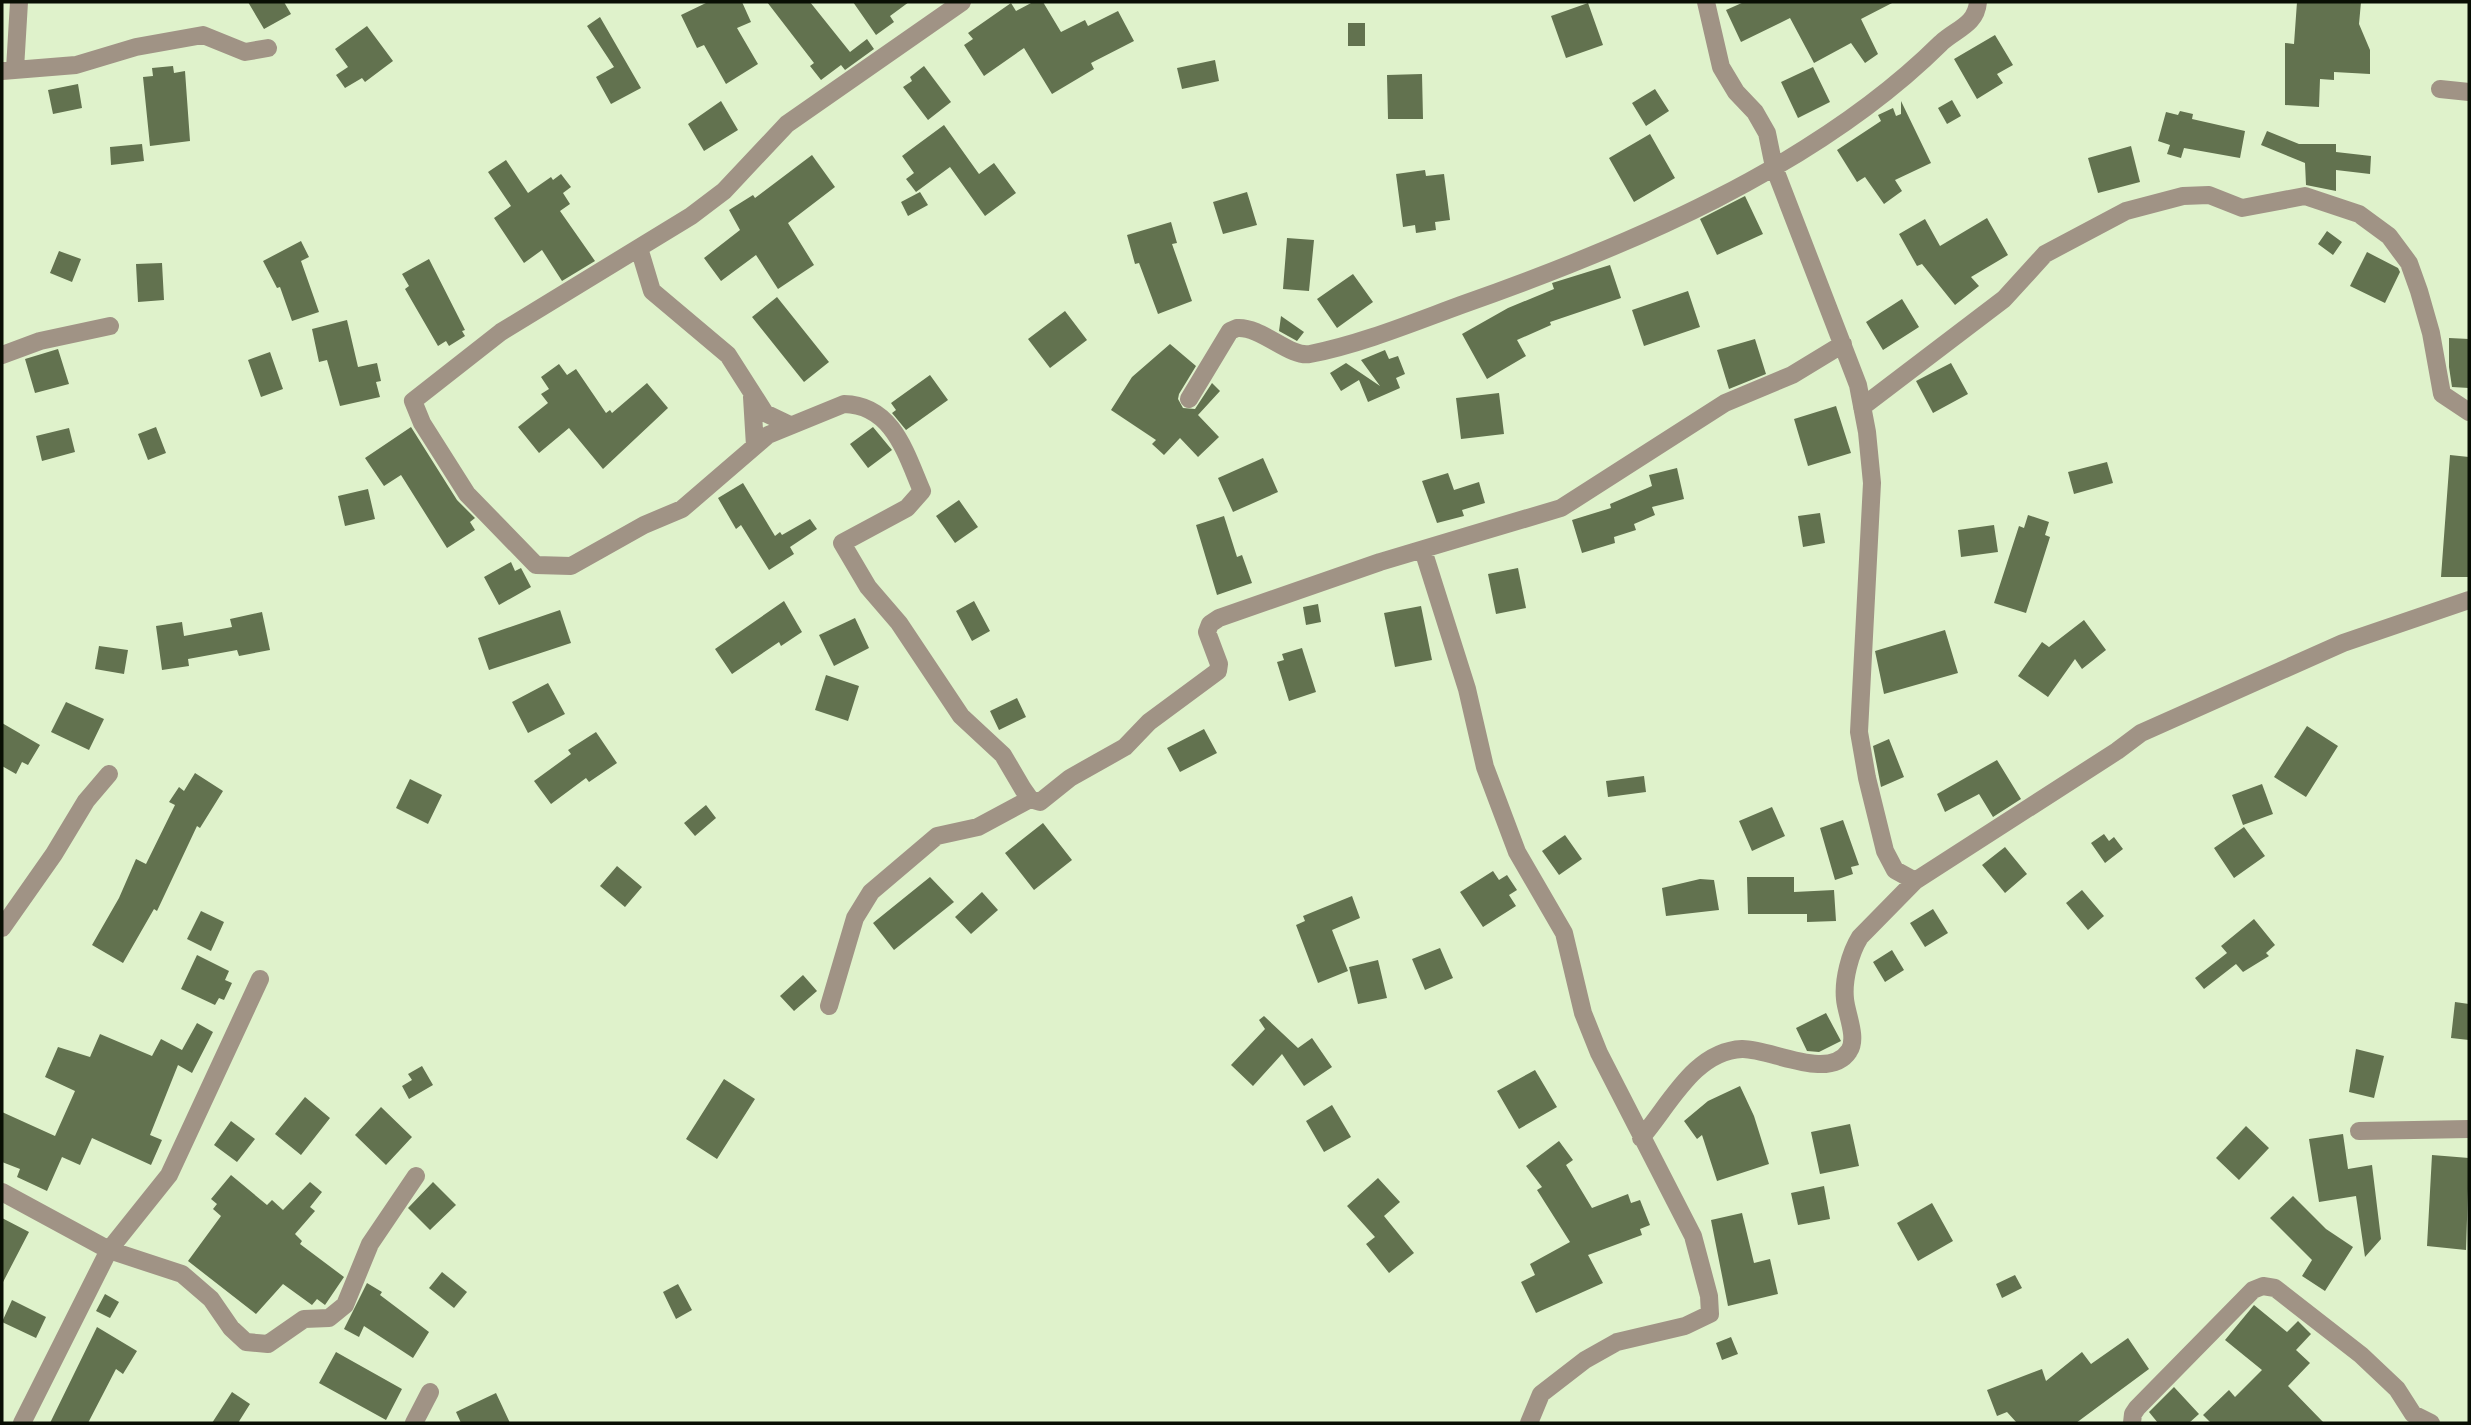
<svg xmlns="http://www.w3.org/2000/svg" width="2471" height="1425" viewBox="0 0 2471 1425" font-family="Spectral,serif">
<rect width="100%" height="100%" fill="#dff2cb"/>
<!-- building -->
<path fill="#62724f" d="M248,2H284L291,14L264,29Z
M708,2H742L751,22L737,28L758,64L726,84L704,45L697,48L681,15Z
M767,2H810L850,52L867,39L874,49L845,70L841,65L821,80L810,66L814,63Z
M853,2H909L890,16L894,22L876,35Z
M1033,2H1043L1061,32L1085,20L1088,26L1118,11L1134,41L1091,63L1094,69L1052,94L1024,48L984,76L964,45L973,39L968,33L1011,3L1016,11Z
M1744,2H1894L1861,19L1878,54L1865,63L1851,43L1814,63L1790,18L1741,42L1726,10Z
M2297,2H2361L2359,24L2370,50V74L2334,72V80L2320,79L2319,107L2285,105V43L2294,44Z
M1588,3L1603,45L1566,58L1551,16Z
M600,17L641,88L611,104L596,77L614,67L587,26Z
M1348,23H1365V46H1348Z
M367,26L393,61L365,82L362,78L345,88L336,75L348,67L335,49Z
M1995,35L2013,65L1997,74L2003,83L1977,99L1954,59Z
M1215,60L1219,81L1182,89L1177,68Z
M173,66L174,73L185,71L190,141L150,146L143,77L153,76L152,68Z
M924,66L951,102L928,120L903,87L912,81L910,77Z
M1813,67L1830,102L1798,118L1781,82Z
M1422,74L1423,119H1388L1387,75Z
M78,84L82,108L53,114L48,90Z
M1655,89L1669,111L1646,126L1632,103Z
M1952,100L1961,116L1947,124L1938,108Z
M721,101L738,130L704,151L688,124Z
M1901,101L1931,163L1895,180L1902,191L1884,204L1865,177L1857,182L1837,150L1881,121L1878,115L1893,108L1896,116L1901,114Z
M2180,111L2193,114L2192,119L2245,131L2240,158L2184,148L2181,158L2167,154L2170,145L2158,141L2166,112L2178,115Z
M944,125L979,174L994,163L1016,193L985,216L950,167L916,192L906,179L914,173L902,156Z
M2267,131L2299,144H2336V152L2371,156L2370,174L2336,170V191L2306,185L2305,163L2261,145Z
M1650,134L1675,178L1634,202L1609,158Z
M142,144L144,161L111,165L110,147Z
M2131,146L2140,182L2098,193L2088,158Z
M812,155L835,187L788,223L814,265L778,289L756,255L721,281L704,258L740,230L729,210L753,195L755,198Z
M506,160L528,193L551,177L553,180L561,174L571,187L563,193L570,204L560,211L595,261L562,281L542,250L524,263L494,218L511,206L488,172Z
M1425,170L1426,176L1444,174L1450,220L1435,222L1436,230L1416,233L1415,225L1403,227L1396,174Z
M920,192L928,205L908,216L901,202Z
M1247,192L1257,225L1223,234L1213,202Z
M1745,196L1763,234L1717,255L1700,219Z
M1987,218L2008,255L1971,277L1979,286L1955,305L1922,264L1917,266L1899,234L1925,219L1940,246Z
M1171,222L1177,243L1172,244L1192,301L1158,314L1139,263L1135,264L1127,235Z
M2327,231L2342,242L2333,255L2318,244Z
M1287,238L1314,240L1309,291L1283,289Z
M301,241L309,257L301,261L319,312L292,321L280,287L277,288L263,261Z
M59,251L81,259L72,282L50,273Z
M2367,252L2398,268L2400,272L2385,303L2350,286Z
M429,259L465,330L462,331L465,336L449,346L446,341L438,346L405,289L409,286L402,274Z
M162,263L164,300L138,302L136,264Z
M1610,265L1621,298L1550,322L1551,325L1517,340L1526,356L1487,379L1462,334L1508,308L1554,289L1552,283Z
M1353,274L1373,302L1337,328L1317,299Z
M1688,291L1700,327L1644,346L1632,310Z
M777,297L829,362L804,382L752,317Z
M1902,299L1919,327L1883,350L1866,322Z
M1065,311L1087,340L1050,368L1028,339Z
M1281,316L1304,332L1297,341L1279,331Z
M347,320L358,367L377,363L381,381L376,382L380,397L340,406L327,360L319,362L312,329Z
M2449,338L2469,339V388L2452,387L2449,367Z
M1755,339L1766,374L1729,389L1717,350Z
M1170,344L1196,366L1179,394L1178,399L1183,408L1195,409L1212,383L1220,391L1198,415L1219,437L1198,457L1180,438L1164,455L1152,444L1156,440L1111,410L1132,377Z
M58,349L69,384L35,393L25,359Z
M1385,350L1389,359L1398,356L1405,374L1396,378L1400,388L1368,402L1359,380L1341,391L1330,373L1346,363L1380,386L1361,360Z
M270,352L283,389L261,397L248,360Z
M1951,363L1968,394L1933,413L1916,381Z
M559,364L567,375L576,369L606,413L610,410L612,413L647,383L668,408L603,469L569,428L539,453L518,427L548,403L541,394L549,389L541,377Z
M930,375L948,400L906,430L892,413L896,410L891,403Z
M1499,393L1504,434L1461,439L1456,398Z
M1836,406L1851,453L1808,466L1794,419Z
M156,427L166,453L148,460L138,434Z
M411,427L457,500L475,518L470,522L475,530L447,548L401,475L384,486L365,458Z
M873,427L892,450L868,468L850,444Z
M69,428L75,452L42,461L36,436Z
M2450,455L2469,457V577H2441Z
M1263,458L1278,492L1233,512L1218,478Z
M2107,462L2113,483L2074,494L2068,472Z
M1677,468L1684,499L1652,507L1655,515L1634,524L1636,530L1614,537L1615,543L1582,553L1572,520L1611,508L1610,504L1652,486L1649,475Z
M1448,473L1454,490L1479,482L1485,503L1462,510L1464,516L1437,523L1422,481Z
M743,483L775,536L780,532L782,535L810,519L817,529L790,547L794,554L769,570L741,525L736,529L718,498Z
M368,489L375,519L345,526L338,496Z
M959,500L978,527L955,543L936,516Z
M1820,513L1825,543L1803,547L1798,516Z
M2028,515L2049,522L2045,535L2050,537L2026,613L1994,603L2019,526L2024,528Z
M1224,516L1237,557L1242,555L1252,583L1217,595L1196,525Z
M1994,525L1998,552L1961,557L1958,530Z
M511,562L515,571L521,568L531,587L499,605L484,577Z
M1518,568L1526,608L1496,614L1488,574Z
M784,601L802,632L781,646L779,642L732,674L715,649Z
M974,601L990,631L972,641L956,611Z
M1318,604L1321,622L1306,625L1303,607Z
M1421,606L1432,660L1395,667L1384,613Z
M560,610L571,643L489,670L478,638Z
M262,612L270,650L239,656L237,650L188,659L189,666L162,670L156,626L182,622L184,636L232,627L230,619Z
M855,618L869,648L834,666L819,635Z
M2084,620L2106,650L2082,669L2075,659L2048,697L2018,676L2042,642L2049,647Z
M1945,630L1958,673L1884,694L1875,651Z
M99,646L128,650L124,674L95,669Z
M1302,648L1316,692L1289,701L1277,662L1284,660L1282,654Z
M826,675L859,686L848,721L815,710Z
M548,683L565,714L528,733L512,702Z
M1017,698L1026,717L999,730L990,711Z
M66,702L104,719L89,750L51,732Z
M2,723L40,745L28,765L22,762L16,774L2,766Z
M2307,726L2338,746L2306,797L2274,777Z
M1204,729L1217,753L1180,772L1167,748Z
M596,732L617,763L589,782L586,778L551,804L534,781L571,754L568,750Z
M1889,739L1904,777L1881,787L1873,746Z
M1997,760L2021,799L1993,817L1979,794L1945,812L1937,794Z
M195,773L223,791L200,828L197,826L157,911L154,909L123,963L92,945L119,898L136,859L146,864L175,805L169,802L179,787L184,791Z
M1644,776L1646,792L1608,797L1606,781Z
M410,779L442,795L428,824L396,808Z
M2262,784L2273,814L2243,825L2232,795Z
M706,805L716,818L695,836L684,823Z
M1772,807L1785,836L1752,851L1739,821Z
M1843,820L1859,865L1851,867L1853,874L1835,880L1820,828Z
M1043,823L1072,860L1034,890L1005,853Z
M2244,827L2265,856L2234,878L2214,848Z
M2104,834L2109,841L2114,837L2123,849L2105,863L2091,843Z
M1565,835L1582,859L1559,875L1542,851Z
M2005,847L2027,874L2005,893L1982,865Z
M617,866L642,887L625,907L600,886Z
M1493,871L1499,880L1507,875L1517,890L1509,895L1516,906L1483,927L1460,892Z
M930,877L954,902L894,950L873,923Z
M1747,877H1794V892L1834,890L1836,921L1807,922V914H1748Z
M1700,879L1714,880L1719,910L1666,916L1662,888Z
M2082,890L2104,916L2088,930L2066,903Z
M982,892L998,910L971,934L955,917Z
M1352,896L1360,918L1332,930L1348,971L1318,983L1296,925L1305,921L1303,916Z
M1933,909L1948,933L1925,947L1910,923Z
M201,911L224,922L211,951L187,939Z
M2254,919L2275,945L2266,953L2269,956L2243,972L2236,964L2204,989L2195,978L2227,953L2221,946Z
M1440,948L1453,978L1425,990L1412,959Z
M1892,950L1904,970L1885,982L1873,962Z
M197,955L229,971L225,980L232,983L224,1000L219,998L215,1005L181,989Z
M1378,960L1387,998L1358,1004L1349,967Z
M803,975L817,991L794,1011L780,996Z
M2455,1002L2469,1004V1040L2451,1038Z
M1826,1013L1841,1041L1819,1052L1807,1051L1796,1028Z
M1264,1016L1298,1048L1312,1038L1332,1067L1304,1086L1282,1054L1253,1086L1231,1065L1265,1029L1259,1020Z
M197,1023L213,1032L192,1073L178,1065L150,1135L162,1140L151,1165L92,1138L80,1165L62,1157L47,1191L17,1177L20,1169L2,1162V1112L55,1136L75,1091L45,1077L58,1047L90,1057L100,1034L152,1056L161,1039L182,1050Z
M2356,1049L2384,1056L2374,1098L2349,1092Z
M422,1066L433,1085L409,1099L402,1086L412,1080L408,1074Z
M1535,1070L1557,1107L1519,1129L1497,1091Z
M724,1079L755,1099L717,1159L686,1139Z
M1740,1086L1754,1116L1769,1164L1717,1181L1702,1135L1697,1139L1684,1121L1708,1101Z
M305,1097L330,1118L301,1155L275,1134Z
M1332,1105L1351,1137L1324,1152L1306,1121Z
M381,1107L412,1137L386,1165L355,1135Z
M231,1121L255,1139L237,1162L214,1145Z
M1850,1124L1859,1166L1820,1174L1811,1132Z
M2246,1126L2269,1148L2239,1180L2216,1158Z
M2343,1134L2348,1169L2372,1165L2381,1239L2365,1257L2356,1196L2319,1202L2309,1139Z
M1559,1141L1573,1160L1566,1165L1592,1208L1628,1194L1631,1203L1640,1200L1650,1225L1640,1229L1642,1235L1588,1255L1603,1283L1536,1313L1521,1282L1535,1275L1530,1264L1570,1242L1537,1190L1542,1187L1526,1166Z
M2432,1155L2469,1158L2466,1250L2427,1246Z
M231,1175L267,1205L272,1200L283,1210L310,1182L322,1192L310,1207L315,1211L295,1234L302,1241L300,1244L344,1277L325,1305L317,1299L312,1305L283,1284L256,1314L188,1261L221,1216L213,1209L217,1204L211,1199Z
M1378,1178L1400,1202L1384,1216L1414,1253L1389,1273L1366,1244L1375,1237L1347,1206Z
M433,1182L456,1205L430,1230L408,1208Z
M1824,1186L1830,1219L1798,1225L1791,1193Z
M2293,1196L2326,1229L2353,1247L2325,1291L2302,1276L2312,1260L2270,1218Z
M1932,1203L1953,1241L1918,1261L1897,1223Z
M1742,1213L1754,1263L1770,1259L1778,1294L1728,1306L1711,1220Z
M2,1218L29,1232L2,1284Z
M442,1272L467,1292L454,1308L429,1288Z
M2015,1275L2022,1288L2002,1298L1996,1284Z
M367,1283L382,1292L380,1295L429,1332L413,1358L364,1326L359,1337L344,1329Z
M678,1284L692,1310L676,1319L663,1292Z
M105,1294L119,1302L110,1318L96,1311Z
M12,1300L46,1317L36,1338L2,1322Z
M2254,1305L2287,1332L2298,1321L2311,1334L2296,1350L2310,1363L2288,1386L2324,1423H2211L2203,1415L2229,1390L2235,1397L2262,1370L2225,1340Z
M97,1327L137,1351L123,1374L116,1369L88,1423H50Z
M1731,1337L1738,1354L1722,1360L1716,1343Z
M2128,1338L2149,1369L2076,1423H2017L2007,1412L1997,1416L1987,1390L2042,1369L2046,1381L2082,1352L2091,1364Z
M336,1352L402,1389L386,1420L319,1383Z
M2174,1387L2199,1414L2189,1423H2158L2149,1412Z
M232,1392L250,1404L238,1423H212Z
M496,1393L510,1423H461L456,1412Z"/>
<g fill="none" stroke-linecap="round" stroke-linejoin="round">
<!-- minor -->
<path stroke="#a09385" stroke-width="18" d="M962,2L787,124L724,191L691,216L501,332L413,401L422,423L467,494L536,565L571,566L644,525L682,509L768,435L844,404C893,405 906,454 922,491L907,508L842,543L868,587L899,623L961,716L1003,755L1023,789L1030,799L1040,802L1070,778L1125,747L1149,722L1218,671L1219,664L1207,632L1210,624L1219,618L1380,562L1561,508L1725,403L1792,375L1843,344
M1706,2L1721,67L1736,92L1755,112L1767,133L1774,167L1858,385L1867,432L1872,483L1859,732L1867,778L1885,851L1895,870L1915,881
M15,69L19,2
M2,71L76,65L136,47L203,35L245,52L268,48
M2440,89L2469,92
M639,248L652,291L728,355L765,413L788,424
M2,355L40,341L110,326
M752,397L755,446
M1189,399L1230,331L1237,328C1261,326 1290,358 1310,354C1361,344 1412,323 1461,305C1626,247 1815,168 1941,43C1956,29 1976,25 1978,2
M1862,407L2004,299L2045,254L2126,211L2183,196L2209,195L2242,208L2305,196L2359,214L2389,236L2409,263L2419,291L2431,333L2442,394L2469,412
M1423,550L1467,689L1485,767L1517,852L1564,933L1583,1013L1599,1053L1693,1236L1709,1296L1710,1314L1685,1326L1617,1342L1585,1360L1541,1394L1529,1423
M2,928L54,854L86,801L109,774
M829,1006L855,918L871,892L937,836L978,827L1030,799
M2359,1131L2469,1129
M1641,1138C1669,1106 1694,1051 1742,1049C1769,1048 1829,1082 1849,1051C1858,1038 1846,1013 1845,999C1843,980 1850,953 1860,937L1915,881L2117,751L2141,733L2343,643L2469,600
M2,1192L109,1250L182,1274L211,1299L231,1328L246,1342L268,1344L304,1319L329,1318L345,1305L370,1244L416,1176
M22,1423L109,1250L169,1175L260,979
M414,1423L430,1392
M2132,1423L2133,1414L2137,1408L2253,1290L2263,1286L2275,1288L2361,1355L2397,1389L2413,1414L2431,1423"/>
</g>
<!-- border -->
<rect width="2471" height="1425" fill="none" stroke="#090f04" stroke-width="7"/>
</svg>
